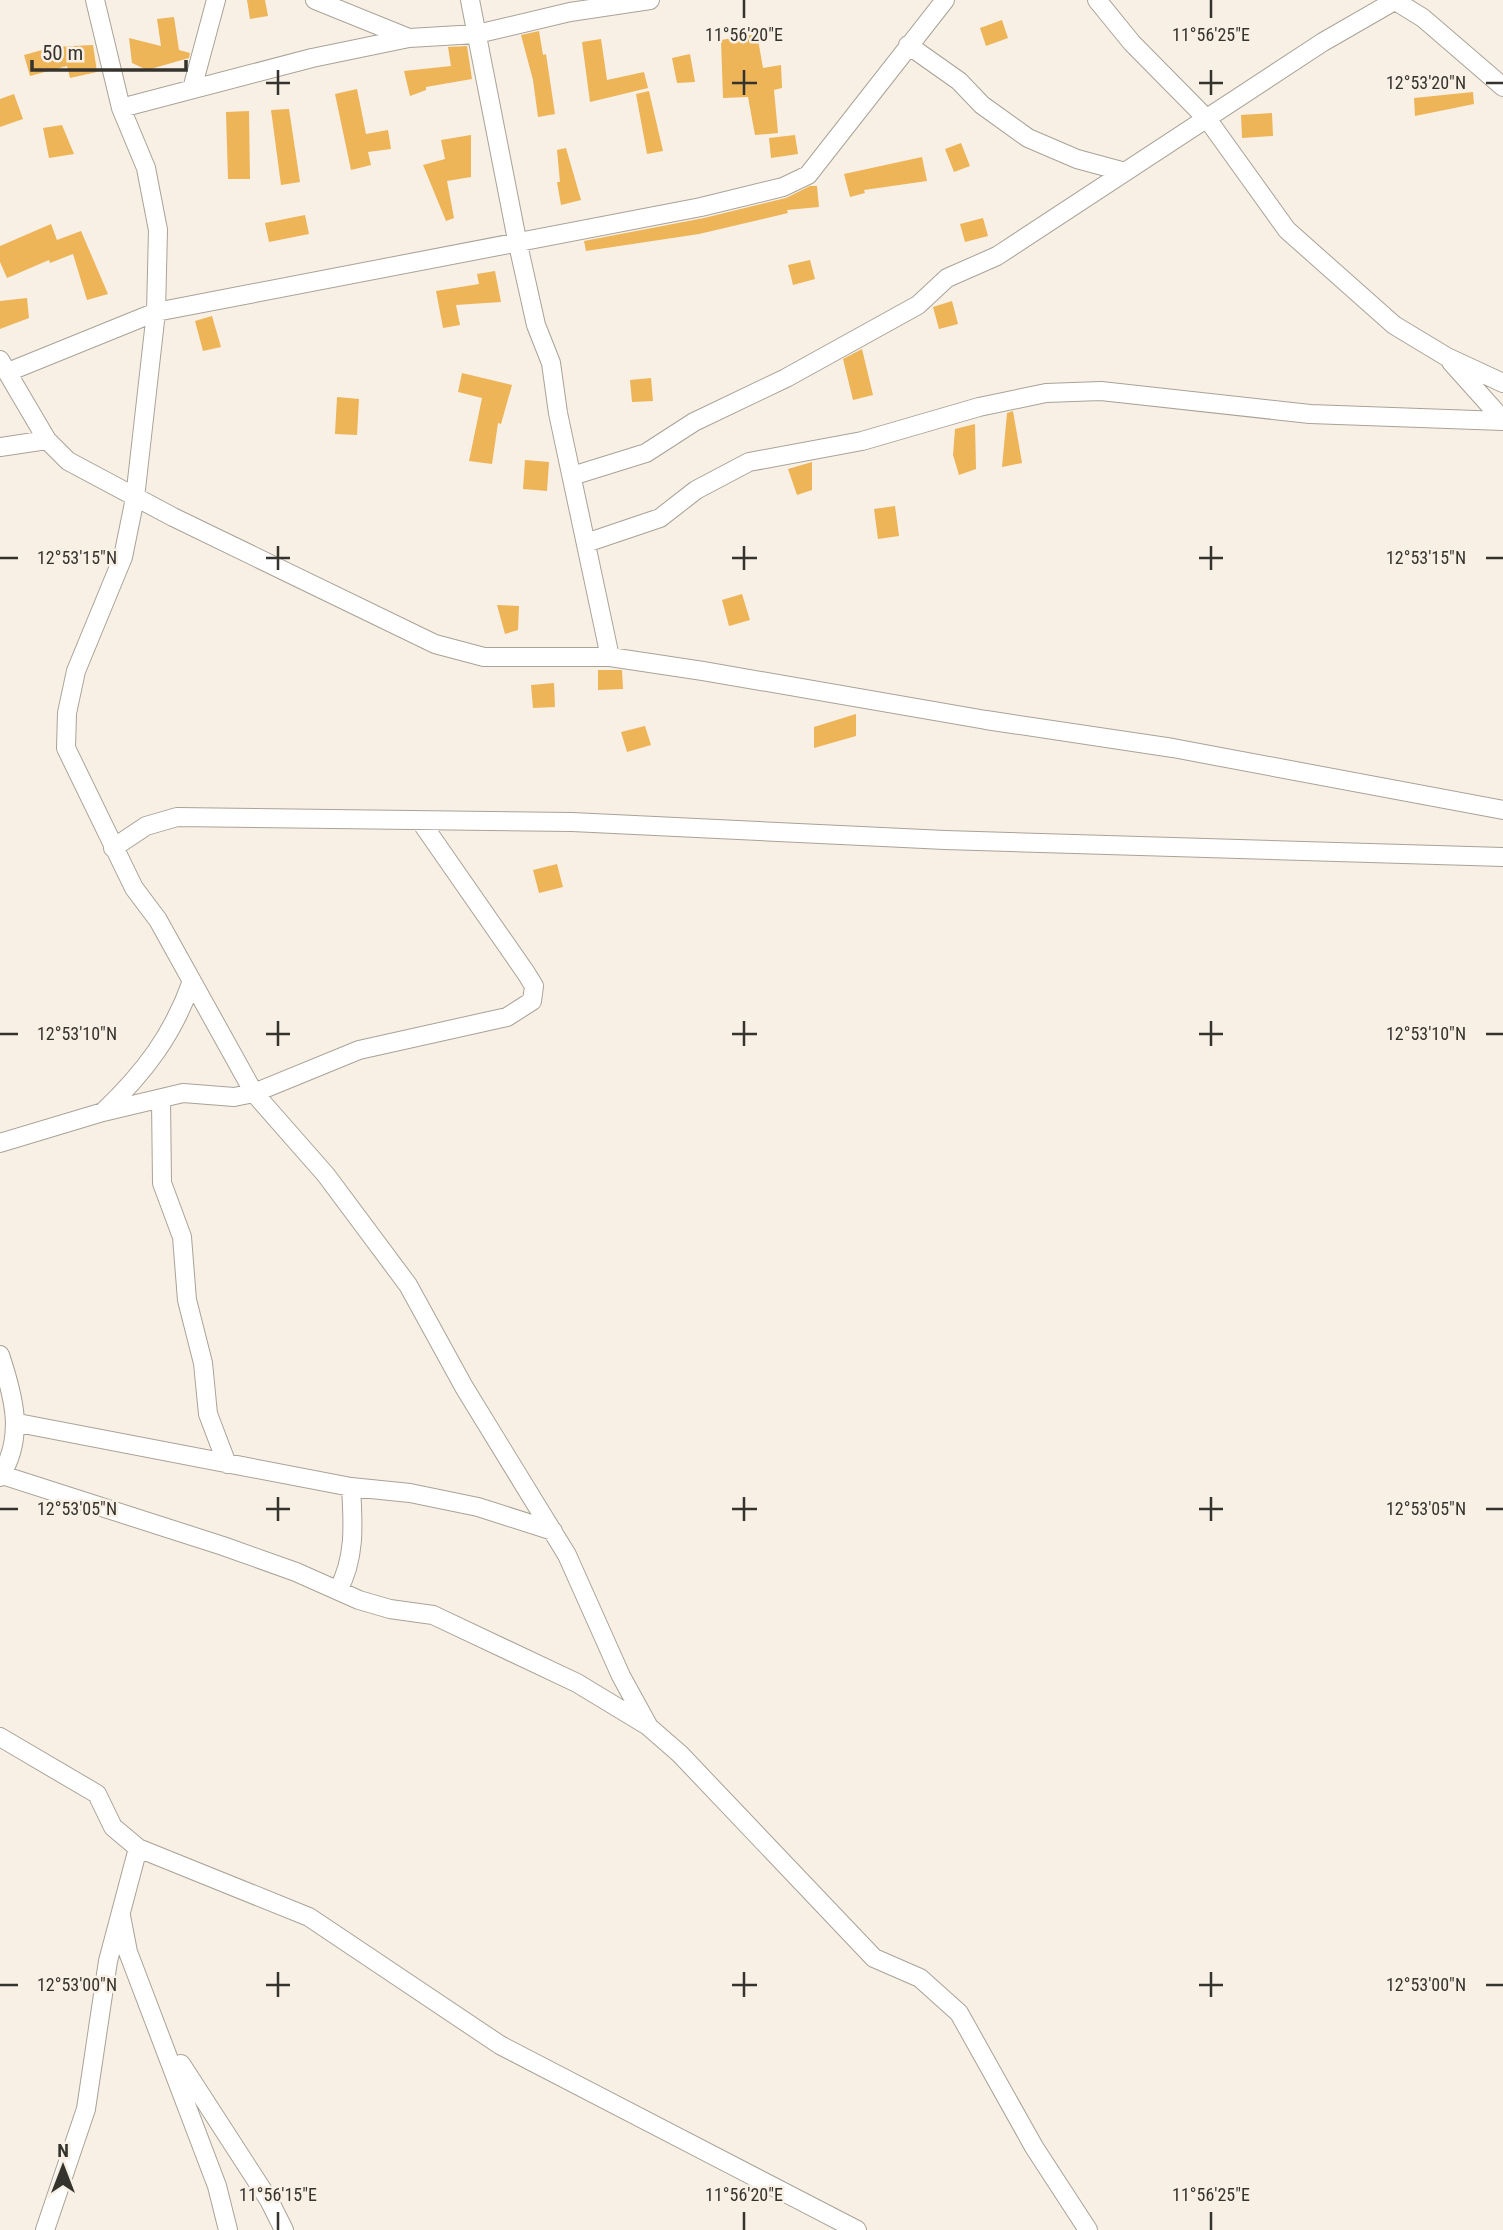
<svg xmlns="http://www.w3.org/2000/svg" width="1503" height="2230" viewBox="0 0 1503 2230" font-family="'Roboto Condensed',sans-serif">
<rect width="100%" height="100%" fill="#f8f0e5"/>
<!-- building -->
<path fill="#edb458" d="M247,0H265L268,16L250,19Z
M174,17L179,50L190,53L189,58L147,70L132,63L129,38L161,46L157,19Z
M1002,20L1008,38L986,46L980,28Z
M539,31L543,55L546,54L555,114L538,117L533,80L521,35Z
M757,34L763,68L781,65L782,88L774,90L778,133L755,135L748,97L723,98L721,40Z
M601,39L607,80L644,72L648,88L590,102L582,42Z
M93,45L97,72L70,78L67,66L30,76L24,55L53,47Z
M467,46L472,79L426,87V90L410,96L404,71L451,66L448,47Z
M690,54L695,82L677,83L672,58Z
M357,89L366,134L388,130L391,149L368,152L371,165L351,170L335,94Z
M649,91L663,151L647,154L636,94Z
M1473,92L1474,104L1415,116L1414,98Z
M14,94L23,119L0,127V99Z
M289,109L300,182L281,185L271,110Z
M249,111L250,179H228L226,112Z
M1272,113L1273,136L1242,138L1241,115Z
M62,125L74,154L49,158L43,128Z
M471,135V177L447,181L454,218L446,221L423,165L445,159L441,140Z
M795,135L798,154L771,158L769,138Z
M961,143L970,166L954,172L945,149Z
M566,148L581,200L561,205L557,182H560L557,150Z
M922,157L927,181L864,190L865,193L850,197L844,174Z
M810,186H817L819,207L787,210L788,213L699,234L586,251L584,241L704,218L786,198Z
M305,215L309,234L269,242L265,223Z
M983,218L988,236L965,242L960,224Z
M51,224L57,240L81,231L108,294L87,300L73,254L50,263L49,260L7,278L0,262V246Z
M810,260L815,279L793,285L788,265Z
M495,271L501,302L456,305L460,325L443,328L436,291L479,284L477,274Z
M27,298L29,318L0,329V301Z
M952,301L958,324L939,329L933,307Z
M212,316L221,347L203,351L195,321Z
M862,349L873,395L853,400L843,359Z
M462,373L512,385L501,424L498,423L492,464L469,461L482,398L458,392Z
M651,378L653,401L632,402L630,380Z
M337,397L359,399L357,435L335,434Z
M1013,411L1022,463L1002,467L1007,413Z
M975,424L976,469L959,475L953,455L955,429Z
M525,460L549,462L547,491L523,489Z
M812,462V490L797,495L788,469Z
M895,506L899,536L878,539L874,509Z
M742,594L750,620L729,626L722,600Z
M497,605L519,606L518,630L505,634Z
M598,670H622L623,689L598,690Z
M554,683L555,707L533,708L531,685Z
M856,714V736L814,748V727Z
M645,726L651,745L627,752L621,732Z
M557,864L563,887L539,893L533,870Z"/>
<g fill="none" stroke-linecap="round" stroke-linejoin="round">
<!-- minor casing -->
<g stroke="#a9a297" stroke-width="20">
<path id="minor" d="M95,0L121,108L146,168L158,230L156,312L135,498L123,557L76,671L67,713L66,748L134,888L158,920L254,1093L326,1175L408,1285L464,1387L567,1555L621,1676L649,1727L680,1754L874,1958L920,1978L959,2013L1034,2147L1088,2230
M315,0L409,38
M470,0L517,240L536,325L551,363L558,413L610,657
M1097,0L1132,43L1208,120L1287,230L1394,325L1447,357L1503,383
M1394,0L1423,18L1503,87
M908,45L959,81L982,105L1028,138L1077,159L1125,172
M192,89L216,0
M121,108L312,58L409,38L477,34L570,12L650,0
M0,360L47,440L68,461L173,517L435,644L484,657H610L703,671L986,720L1173,748L1503,810
M1451,362L1503,420
M8,372L156,312L701,207L783,187L808,175L945,0
M0,447L47,440
M572,476L646,453L694,422L786,378L918,305L947,278L997,256L1323,42L1396,0
M586,543L660,518L696,490L749,462L862,441L979,407L1046,393L1101,391L1310,414L1503,421
M113,848L146,826L177,817L572,822L945,840L1503,857
M161,1100L162,1183L182,1237L187,1300L203,1363L208,1414L227,1464
M103,1112C144,1073 173,1035 192,981
M0,1143L103,1112L183,1093L234,1097L254,1093L359,1050L507,1017L532,1001L534,986L526,973L421,822
M0,1355C14,1397 25,1437 0,1477
M18,1423L351,1487L410,1493L478,1507L553,1531
M2,1475L223,1546L296,1572L359,1600L390,1609L433,1615L577,1683L648,1726
M338,1590C356,1558 353,1522 351,1487
M0,1737L97,1794L113,1827L138,1848L309,1917L500,2045L857,2230
M121,1916L128,1952L217,2186L228,2230
M181,2064L269,2200L284,2230
M45,2230L86,2109L108,1961L138,1848"/>
</g>
<!-- minor -->
<use href="#minor" stroke="#fff" stroke-width="18"/>
</g>
<!-- ticks -->
<path fill="none" stroke="#35332e" stroke-width="2.5" d="M744,0V18M1211,0V18M278,70V95M744,70V95M1211,70V95M266,83H290M732,83H757M1199,83H1223M1486,83H1503M278,546V570M744,546V570M1211,546V570M0,558H18M266,558H290M732,558H757M1199,558H1223M1486,558H1503M278,1021V1046M744,1021V1046M1211,1021V1046M0,1034H18M266,1034H290M732,1034H757M1199,1034H1223M1486,1034H1503M278,1497V1521M744,1497V1521M1211,1497V1521M0,1509H18M266,1509H290M732,1509H757M1199,1509H1223M1486,1509H1503M278,1972V1997M744,1972V1997M1211,1972V1997M0,1985H18M266,1985H290M732,1985H757M1199,1985H1223M1486,1985H1503M278,2212V2230M744,2212V2230M1211,2212V2230"/>
<g font-size="18" text-anchor="middle" fill="#35332e" stroke="#f8f0e5" stroke-width="5" stroke-linejoin="round" paint-order="stroke">
<text x="744" y="41">11°56'20"E</text>
<text x="1211" y="41">11°56'25"E</text>
<text x="1426" y="89">12°53'20"N</text>
<text x="77" y="564">12°53'15"N</text>
<text x="1426" y="564">12°53'15"N</text>
<text x="77" y="1040">12°53'10"N</text>
<text x="1426" y="1040">12°53'10"N</text>
<text x="77" y="1515">12°53'05"N</text>
<text x="1426" y="1515">12°53'05"N</text>
<text x="77" y="1991">12°53'00"N</text>
<text x="1426" y="1991">12°53'00"N</text>
<text x="278" y="2201">11°56'15"E</text>
<text x="744" y="2201">11°56'20"E</text>
<text x="1211" y="2201">11°56'25"E</text>
</g>
<!-- north arrow -->
<g transform="translate(63 2167)" stroke="#f8f0e5" stroke-width="5" paint-order="stroke">
<path d="M0-5L12 26L0 18L-12 26Z" fill="#35332e"/>
<text y="-10" font-size="19" font-weight="bold" text-anchor="middle" fill="#35332e">N</text>
</g>
<!-- scale -->
<path d="M32 60v10h154v-10" fill="none" stroke="#35332e" stroke-width="3.5"/>
<text x="42" y="60" font-size="21" fill="#35332e" stroke="#f8f0e5" stroke-width="5" paint-order="stroke">50 m</text>
</svg>
